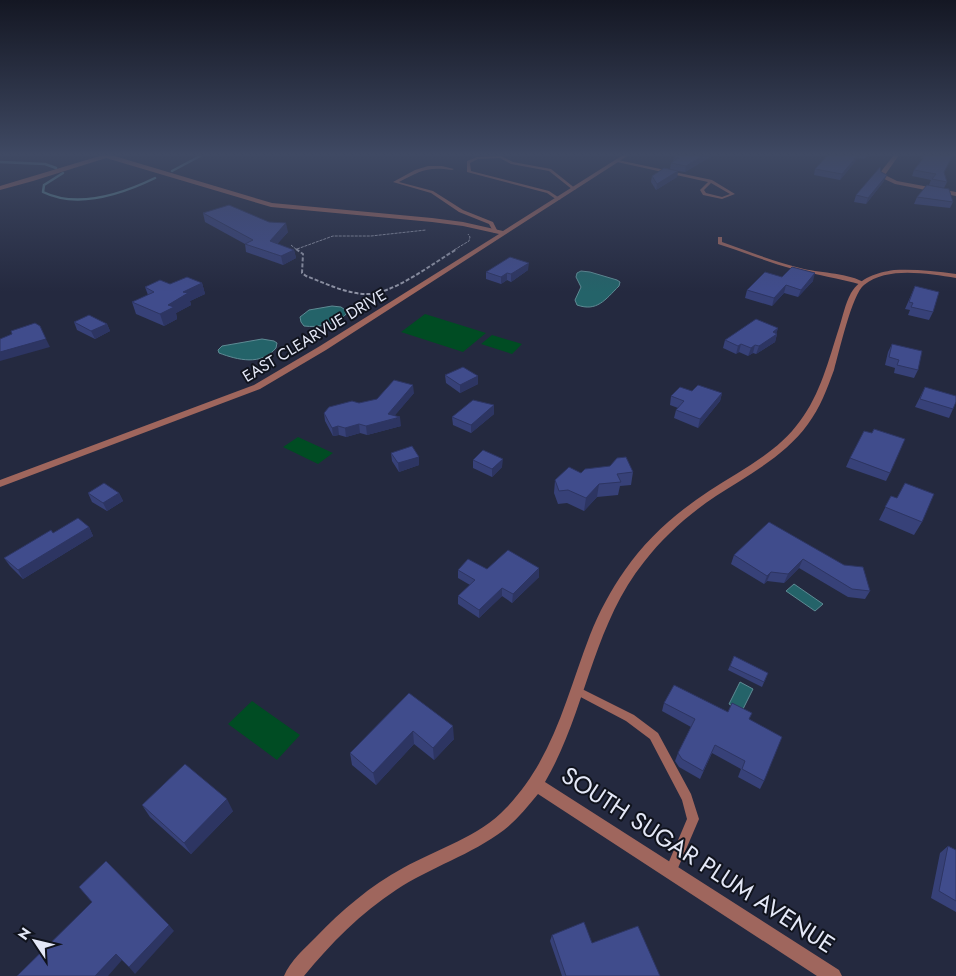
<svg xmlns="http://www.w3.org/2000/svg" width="956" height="976" viewBox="0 0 956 976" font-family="Jost,sans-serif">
<rect width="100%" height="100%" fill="#24293f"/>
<!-- green -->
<path fill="#004c23" d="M425,314L486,333L463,352L401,332Z
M492,335L522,344L512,354L481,344Z
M298,437L333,453L318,464L283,447Z
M252,701L300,735L277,760L228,724Z"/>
<!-- water -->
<path fill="#246369" stroke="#5e8b94" d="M581,271L590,272L617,280L620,282L619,286C605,300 597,312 577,305L575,300L581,287L576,277L577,273Z
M332,306L341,307L348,312C339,324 318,328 304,326L301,322L300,317L309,310Z
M262,339L274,341L277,343L276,348C261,366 238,360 219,353L218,350L222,346Z
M794,584L823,604L815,611L786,591Z
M740,682L753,689L742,711L729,704Z"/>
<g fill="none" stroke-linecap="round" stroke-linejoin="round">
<!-- stream -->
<path stroke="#5e8b94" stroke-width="2.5" d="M0,162L45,164L56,168
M172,171L202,155
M63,173L44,185L43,192C78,209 122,194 155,178"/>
<!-- path-far1 -->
<path stroke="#8e92a4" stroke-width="1" stroke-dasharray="3 1" stroke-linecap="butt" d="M291,245L297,250
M297,249L333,236H371L426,230
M454,250L469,241L470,237L468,234"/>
<!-- path -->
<path stroke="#8e92a4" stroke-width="2" stroke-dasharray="4 2" stroke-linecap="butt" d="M296,249L303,254L302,273L306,276C325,283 344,293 365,294C391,296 433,263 457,249"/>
<!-- service -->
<path fill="#9f665d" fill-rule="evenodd" d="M501,156L513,162L551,169L576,189L573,190L549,171L511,164L500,158L478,159L470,163L471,171L549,191L561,199L557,200L547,193L467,172V161L477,157Z
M618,160L712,180L735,194L722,199L703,195L700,190L708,182L617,162ZM711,183L730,194L722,197L706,193L704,190Z
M428,166H442L454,169L452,170C427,166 420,171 399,182L433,191L463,210L493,222L498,232V233H494L489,224L459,212L431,193L393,182L415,170Z
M718,237H722V242C749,252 776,262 804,269C822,273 849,273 865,283L862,285C839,278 816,275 793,269C768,262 743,252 718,244Z
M576,686L634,715L658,733L691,794L699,819L675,875L671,877L667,875L665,871L687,819L682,800L650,739L626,721L573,693L571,690L573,687Z"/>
<!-- minor -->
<path fill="#9f665d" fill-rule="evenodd" d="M103,155H111L272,203L432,218L463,222L503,231L623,155H629L326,350L260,389L0,487V480L254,385L320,346L499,234L463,226L432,222L271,207L106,158L33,181L0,190V186Z
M894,155H899L885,175L897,181L956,192V196L895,184L880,177L879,174Z
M894,270C915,269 935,271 956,274V278C928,274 888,266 864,285C852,294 839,353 834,370C827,389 820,408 808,424C784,457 748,475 716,496C689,514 664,536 644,562C592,627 586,712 545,782L839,970L842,976H817L538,794C527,807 517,820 504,830C471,855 431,867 396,890C361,913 331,943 304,976H284C290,961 305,948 316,937C342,910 370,886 403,868C437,849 479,837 506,808C554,758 566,697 590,635C599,612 611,590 625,570C647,538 677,512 709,491C741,470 777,453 800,421C820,395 829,359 839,328C843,316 845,304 851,293C861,277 876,273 894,270Z"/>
</g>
<!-- wall -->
<path fill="#374178" d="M676,155H713L685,172L678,171L677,177L656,190L651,182L652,176L670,169L671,163L673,162L674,157Z
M828,155H869L864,159L858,158L840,180L814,175L815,169Z
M922,155H953L944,173L947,182L944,188L929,185L931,180L912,176L914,170L923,159L921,158Z
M881,172L884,181L866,204L854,202L856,195Z
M917,197L953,202L950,208L914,204Z
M203,213L288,232L277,244L294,250L296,258L283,265L246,252L245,244L205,222Z
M528,270L511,282L507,280L501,284L486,279V272Z
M782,277L813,281L798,297L784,293L772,306L745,298L747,290Z
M202,283L205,294L190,301L191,305L176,313L177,319L164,326L136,314L132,302L148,295L145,287L170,284Z
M915,286L933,312L929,320L908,315L910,310L905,309Z
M74,322L107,324L110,331L95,339L77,330Z
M778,328L776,333L777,334L775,342L756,354L753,353L748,356L739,352L736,354L723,348L725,340Z
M892,344L918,370L914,378L894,373L895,368L885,365L888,352Z
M445,375L478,384L460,393L446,383Z
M925,387L953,409L949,418L915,407Z
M414,393L394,416L401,426L367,435L360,433L346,437L339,435L333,436L325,421L324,413L359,403Z
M722,393L720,401L698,428L674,418L676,410L678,408L670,405L671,396Z
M494,414L471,433L453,425L452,417Z
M391,453L419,465L399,472L392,461Z
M850,458L890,473L886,481L846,467Z
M473,460L502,467L492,477L473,468Z
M633,472L631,485L620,486L618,495L597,497L584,511L567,503L558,504L554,493L555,480L581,473Z
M88,493H119L123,501L107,511L92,502Z
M891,496L922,522L914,535L879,520Z
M769,522L870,591L865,599L848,597L799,568L784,583L767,581L764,584L731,564L734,555Z
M89,527L93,536L23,579L10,566L4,558L53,533Z
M539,568V577L512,603L502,596L479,618L458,604V596L470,585L458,578V570Z
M734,656L768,673L762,687L728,670Z
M409,693L454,739L434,760L414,744L376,785L352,765L350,753Z
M664,703L728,712L749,719L764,781L760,789L738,777L741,769L712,753L700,779L679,767L675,761L678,753L691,727L662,711Z
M142,805L233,811L191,854L150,817Z
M948,846L956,850V912L931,898L940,853Z
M552,935L592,943L660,976H562L550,941Z"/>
<!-- shaded-wall -->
<path fill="#2d3562" d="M704,155H713L685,172L686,166Z
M858,155H859L858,158L840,180L842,174Z
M678,171L677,177L656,190L657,184Z
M887,175L884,181L866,204L868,198Z
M286,223L288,232L272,250L270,241Z
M294,250L296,258L283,265L281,256Z
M529,263L528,270L511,282V274Z
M507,273V280L501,284V277Z
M815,273L813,281L798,297L801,290Z
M202,283L205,294L190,301L191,305L176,313L177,319L164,326L160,314L168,305L183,292Z
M786,285L784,293L772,306L774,298Z
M107,324L110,331L95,339L91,331Z
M778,328L776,335L777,334L775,342L756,354L759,346L773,332Z
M46,339L50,347L0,361V352Z
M741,344L739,352L736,354L738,346Z
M755,345L753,353L748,356L751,348Z
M478,376V384L460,393V385Z
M413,385L414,393L391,420L400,417L401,426L367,435L366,426L388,414Z
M722,393L720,401L698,428L700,419Z
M494,405V414L471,433V425Z
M359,424L360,433L346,437L345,428Z
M338,426L339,435L333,436L332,428Z
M419,457V465L399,472L398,463Z
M503,459L502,467L492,477V469Z
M599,484L597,497L584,511L586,498Z
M119,493L123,501L107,511L103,503Z
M89,527L93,536L23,579L18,570Z
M803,559L799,568L784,583L788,574Z
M539,568V577L512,603L513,594Z
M771,572L767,581L764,584L767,576Z
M502,588V596L479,618V610Z
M453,726L454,739L434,760L433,748Z
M413,731L414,744L376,785L373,773Z
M227,799L233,811L191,854L184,843Z
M169,925L174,931L135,974L129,967Z
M116,954L122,960L108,976H95Z"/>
<!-- building -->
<path fill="#404c8c" stroke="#2d3562" d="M676,155H704L686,166L671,163L679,158L674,157Z
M828,155H858L842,174L815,169Z
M926,155H953L944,172L947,182L932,179L936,174L914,170Z
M880,167L881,172L887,175L868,198L856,195Z
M664,168L678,171L657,184L652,176Z
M927,185L949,189L953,202L917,197Z
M229,205L269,222L286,223L270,241L294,250L281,256L245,244L253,240L203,213Z
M510,257L529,263L511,274L507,273L501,277L486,272Z
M792,267L815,273L801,290L786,285L774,298L747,290L765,272L782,277Z
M187,277L202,283L183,292L188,293L168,305L174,307L160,314L132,302L154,292L145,287L160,280L170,284Z
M915,286L939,292L933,312L911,307L913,303L909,302Z
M89,315L107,324L91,331L74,322Z
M756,319L778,328L773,332L777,334L759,346L755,345L751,348L741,344L738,346L725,340Z
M35,323L40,326L46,339L0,352V339L12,334L11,331Z
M892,344L922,351L918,370L897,365L899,360L889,357Z
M463,367L478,376L460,385L445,375Z
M394,380L413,385L388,414L400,417L366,426L359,424L345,428L338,426L332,428L324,413L329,407L352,401L359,403L377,399Z
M698,385L722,393L700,419L676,410L684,401L671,396L680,387L692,391Z
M925,387L956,396V402L953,409L920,399Z
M473,400L494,405L471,425L452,417Z
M874,429L905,439L890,473L850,458L864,431L872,433Z
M412,446L419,457L398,463L391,453Z
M483,450L503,459L492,469L473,460Z
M626,457L633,472L617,474L621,482L599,484L586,498L568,490L559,491L555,480L569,467L581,473L585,469L610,466L617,458Z
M104,483L119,493L103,503L88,493Z
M905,483L934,494L922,522L885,507L891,496L897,498Z
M78,518L89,527L18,570L4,558L51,530L53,533Z
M769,522L844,565L863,567L870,591L852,589L803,559L788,574L771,572L767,576L734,555Z
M508,550L539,568L513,594L502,588L479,610L458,596L475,580L458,570L468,559L487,569Z
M734,656L768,673L764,682L730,666Z
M674,685L728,712L732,703L752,713L749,719L782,737L764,781L742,769L745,761L715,745L703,771L682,759L678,753L695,719L664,703Z
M409,693L453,726L433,748L413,731L373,773L350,753Z
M185,764L227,799L184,843L142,805Z
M948,846L956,850V901L939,891Z
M106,861L169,925L129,967L116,954L95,976H17L92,902L79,887Z
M584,922L592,943L638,926L660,976H566L552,935Z"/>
<!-- sky -->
<linearGradient id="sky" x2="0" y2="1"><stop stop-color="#141723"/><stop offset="0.53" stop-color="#3f4963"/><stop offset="1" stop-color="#3f4963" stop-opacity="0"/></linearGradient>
<rect width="956" height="292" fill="url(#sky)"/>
<g text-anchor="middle" stroke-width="4" stroke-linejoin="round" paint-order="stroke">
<!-- far-street labels -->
<g font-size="16" fill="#e4e8f7" stroke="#10131d">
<text transform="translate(314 335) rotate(-31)" y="6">EAST CLEARVUE DRIVE</text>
</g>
<!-- near-street labels -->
<g font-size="24" fill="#e4e8f7" stroke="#10131d">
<text transform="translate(698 860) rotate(33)" y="8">SOUTH SUGAR PLUM AVENUE</text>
</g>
</g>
<!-- north arrow -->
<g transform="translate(35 941) rotate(305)" stroke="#10131d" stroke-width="4" paint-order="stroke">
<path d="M0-4L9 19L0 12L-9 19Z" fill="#e4e8f7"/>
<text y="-8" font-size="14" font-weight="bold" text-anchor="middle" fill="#e4e8f7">N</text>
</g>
</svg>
